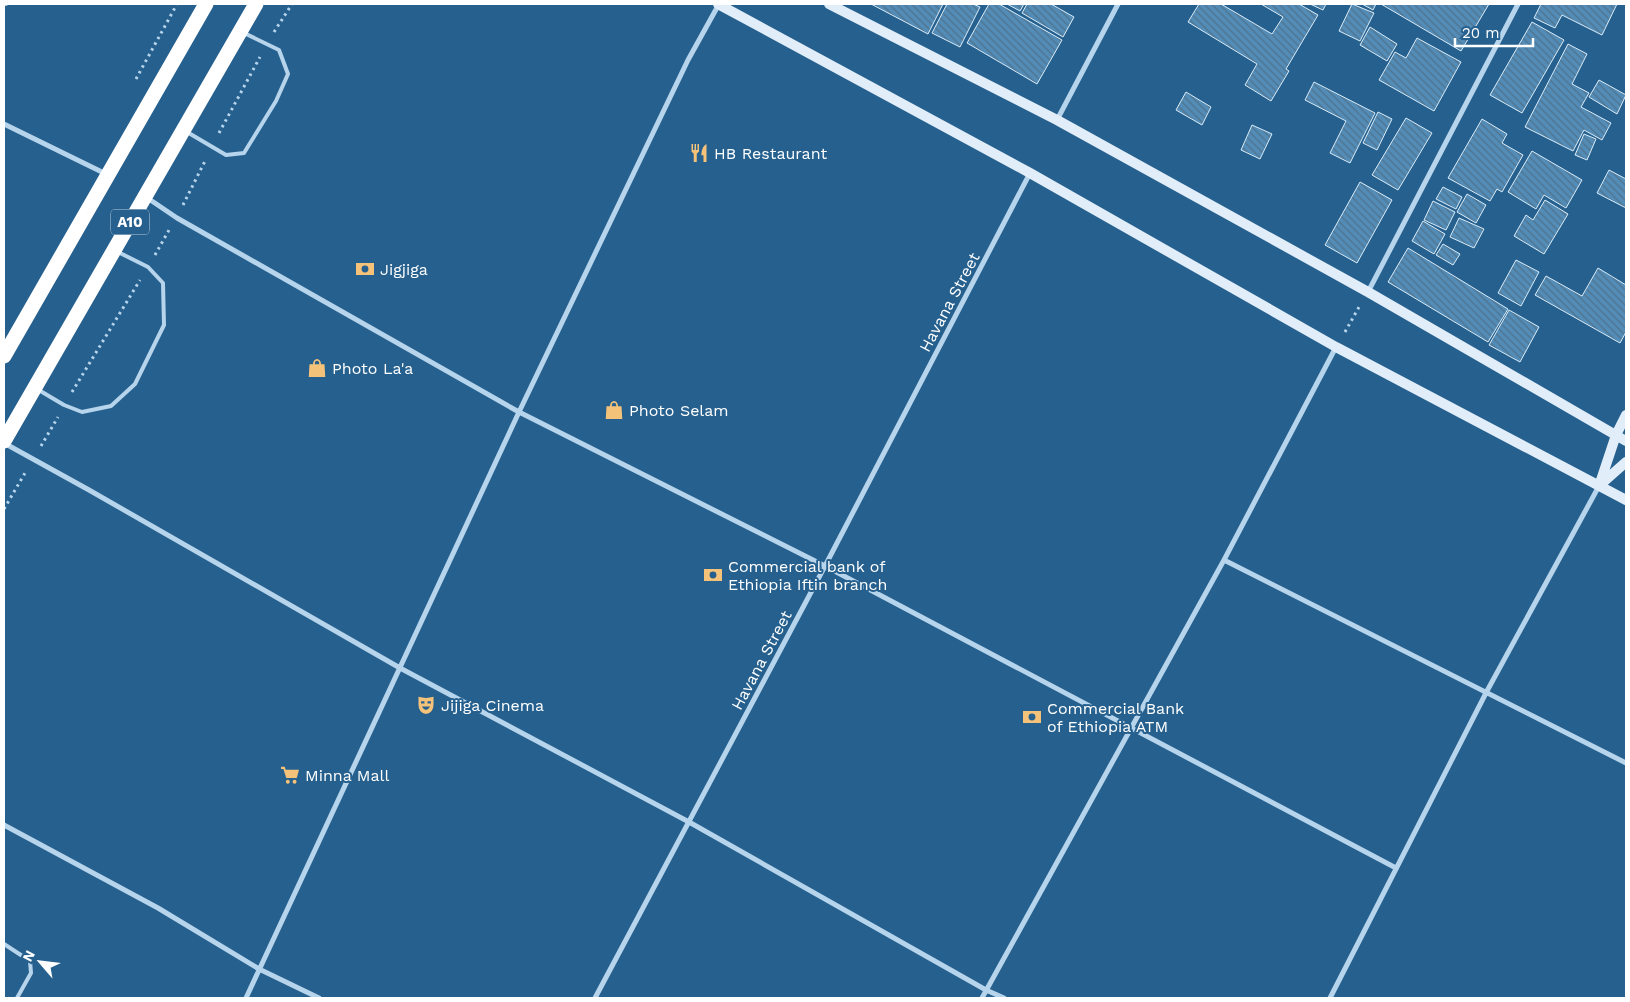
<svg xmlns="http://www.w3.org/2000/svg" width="1630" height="1002" viewBox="0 0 1630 1002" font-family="'Work Sans',sans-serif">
<defs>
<pattern id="building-back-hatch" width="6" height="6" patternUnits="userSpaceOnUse" patternTransform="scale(1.25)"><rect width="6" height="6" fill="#528cb7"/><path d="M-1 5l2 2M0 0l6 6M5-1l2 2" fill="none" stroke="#50728c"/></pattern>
</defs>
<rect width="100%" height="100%" fill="#26608e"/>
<!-- building -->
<path fill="url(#building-back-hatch)" stroke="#daecf8" d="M871,4H943L928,34Z
M947,4H973L980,7L960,47L932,33Z
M989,4H999L1062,40L1037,84L967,43Z
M1007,4H1024L1020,11Z
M1027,4H1051L1074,17L1063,37L1022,13Z
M1199,4H1221L1272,34L1283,17L1261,4H1299L1318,15L1286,69L1289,71L1271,101L1245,85L1257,64L1188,22Z
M1310,4H1326L1323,10Z
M1352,4L1374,13L1360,41L1339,31Z
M1362,4H1376L1373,10Z
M1381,4H1489L1461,51Z
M1541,4H1617L1602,35L1562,15L1555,28L1534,18Z
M1532,22L1564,40L1522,113L1490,95Z
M1370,27L1397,44L1387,61L1360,45Z
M1417,38L1461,62L1434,111L1379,80L1395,52L1406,58Z
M1568,44L1587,54L1572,84L1589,93L1581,107L1611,123L1602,140L1584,130L1573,151L1525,127Z
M1599,80L1626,95L1617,114L1589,97Z
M1314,82L1375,113L1350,163L1330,153L1346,121L1305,100Z
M1186,92L1211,107L1202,125L1176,110Z
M1378,112L1392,119L1377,150L1363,143Z
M1406,118L1432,133L1398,190L1372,175Z
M1482,119L1507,134L1502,143L1523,155L1502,192L1497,189L1490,201L1448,178Z
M1252,125L1272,134L1260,159L1241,150Z
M1584,134L1596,139L1587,160L1575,155Z
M1532,151L1582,180L1566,208L1544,195L1536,209L1508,192Z
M1609,170L1626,179V208L1597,193Z
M1360,182L1392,200L1357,263L1325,245Z
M1443,187L1462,197L1456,209L1436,199Z
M1467,194L1486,205L1476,223L1457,212Z
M1545,200L1568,214L1544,254L1514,236L1526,215L1533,220Z
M1433,201L1455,212L1446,230L1424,220Z
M1459,218L1484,229L1474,248L1450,237Z
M1423,221L1445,234L1434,254L1412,241Z
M1443,244L1460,254L1453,265L1436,255Z
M1408,248L1508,309L1488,342L1388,282Z
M1516,260L1539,272L1521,306L1498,293Z
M1598,268L1626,285V332L1620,343L1535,295L1546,276L1582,296Z
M1509,310L1539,327L1520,362L1489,345Z"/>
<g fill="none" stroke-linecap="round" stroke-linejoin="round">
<!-- path -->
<path stroke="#b6d4eb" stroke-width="3" stroke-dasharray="2.5 4" stroke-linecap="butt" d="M274,32L292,4
M136,79L177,4
M219,133L260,57
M183,205L206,159
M155,255L169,230
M1345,332L1359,307
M72,392L140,280
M41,446L58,417
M4,509L25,473"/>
<!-- lane -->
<path stroke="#b6d4eb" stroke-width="4" d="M4,4H6
M187,132L226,155L244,153L276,101L288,74L279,50L244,33
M37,389L64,405L82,412L111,406L135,384L164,325L163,283L148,267L116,251
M4,944L30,961L31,973L17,998"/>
<!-- street -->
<path stroke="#b6d4eb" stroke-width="5" d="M1057,120L1118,4
M4,124L106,174
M146,197L177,218L519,412L825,566L1396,868
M1368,292L1518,4
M4,443L89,490L400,668L689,822L986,990L1004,998
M1224,560L1626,763
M4,825L158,908L259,969L319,998
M246,998L519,412L688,60L719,4
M595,998L825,566L1030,173
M982,998L1224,560L1336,347
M1330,998L1487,691L1599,486"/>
<!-- secondary -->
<path stroke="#e1eef9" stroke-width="10" d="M718,4L1030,173L1336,347L1626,500
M829,4L1057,120L1368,292L1626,441
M1600,485L1626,462
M1599,486L1616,435L1626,415"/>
<!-- highway -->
<path stroke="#fff" stroke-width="15" d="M4,356L206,4
M4,441L256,4"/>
</g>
<!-- icons -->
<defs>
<g id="restaurant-bare" transform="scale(1.5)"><path d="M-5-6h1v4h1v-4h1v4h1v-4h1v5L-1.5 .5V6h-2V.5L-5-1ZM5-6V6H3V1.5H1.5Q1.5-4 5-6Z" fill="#f5c27a" stroke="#26608e" stroke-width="2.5" paint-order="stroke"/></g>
<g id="bank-bare" transform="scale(1.5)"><path d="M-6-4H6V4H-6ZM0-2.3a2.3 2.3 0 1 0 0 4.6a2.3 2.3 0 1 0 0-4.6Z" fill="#f5c27a" stroke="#26608e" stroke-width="2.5" paint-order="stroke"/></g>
<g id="shop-bare" transform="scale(1.5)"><path d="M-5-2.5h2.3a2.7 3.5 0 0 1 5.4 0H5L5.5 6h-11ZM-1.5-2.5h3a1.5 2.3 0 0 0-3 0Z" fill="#f5c27a" stroke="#26608e" stroke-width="2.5" paint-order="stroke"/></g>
<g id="theatre-bare" transform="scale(1.5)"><path d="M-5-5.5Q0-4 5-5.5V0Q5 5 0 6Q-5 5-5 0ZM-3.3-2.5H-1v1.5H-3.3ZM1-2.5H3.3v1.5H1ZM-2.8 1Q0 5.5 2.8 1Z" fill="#f5c27a" stroke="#26608e" stroke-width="2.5" paint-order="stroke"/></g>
<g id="supermarket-bare" transform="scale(1.5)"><path d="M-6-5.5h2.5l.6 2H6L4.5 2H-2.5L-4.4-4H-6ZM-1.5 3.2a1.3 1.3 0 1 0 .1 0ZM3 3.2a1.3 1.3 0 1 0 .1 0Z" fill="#f5c27a" stroke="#26608e" stroke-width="2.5" paint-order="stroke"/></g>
</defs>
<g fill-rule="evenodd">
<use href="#restaurant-bare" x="699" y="153"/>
<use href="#bank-bare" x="365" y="269"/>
<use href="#shop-bare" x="317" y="368"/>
<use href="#shop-bare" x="614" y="410"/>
<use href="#bank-bare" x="713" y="575"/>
<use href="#theatre-bare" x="426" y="705"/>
<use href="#bank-bare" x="1032" y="717"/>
<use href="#supermarket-bare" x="290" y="775"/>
</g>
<g text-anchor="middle" stroke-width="4" stroke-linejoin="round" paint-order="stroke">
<!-- shield labels -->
<rect fill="#26608e" stroke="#becfdd" stroke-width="1" x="111" y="209.5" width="38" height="25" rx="4"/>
<g font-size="15" font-weight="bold" fill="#fff">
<text x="130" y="227">A10</text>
</g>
<!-- poi labels -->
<g font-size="16" fill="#fff" stroke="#26608e" text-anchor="start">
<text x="714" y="159">HB Restaurant</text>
<text x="380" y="275">Jigjiga</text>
<text x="332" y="374">Photo La'a</text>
<text x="629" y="416">Photo Selam</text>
<text x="728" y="572">Commercial bank of<tspan x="728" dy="18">Ethiopia Iftin branch</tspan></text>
<text x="441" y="711">Jijiga Cinema</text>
<text x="1047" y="714">Commercial Bank<tspan x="1047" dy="18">of Ethiopia ATM</tspan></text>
<text x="305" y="781">Minna Mall</text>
</g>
<!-- street labels -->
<g font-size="16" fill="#fff" stroke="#26608e">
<text transform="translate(949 302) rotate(-62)" y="6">Havana Street</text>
<text transform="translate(761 660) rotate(-62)" y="6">Havana Street</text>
</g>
</g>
<!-- border -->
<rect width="1630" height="1002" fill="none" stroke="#ffffff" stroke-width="10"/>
<!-- north arrow -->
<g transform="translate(40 962) rotate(298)" stroke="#26608e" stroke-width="4" paint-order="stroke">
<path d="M0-4L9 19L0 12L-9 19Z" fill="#ffffff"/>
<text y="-8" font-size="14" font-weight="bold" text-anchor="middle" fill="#ffffff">N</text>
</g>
<!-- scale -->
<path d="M1455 38v8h78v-8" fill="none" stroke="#ffffff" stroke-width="2.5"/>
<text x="1462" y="38" font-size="15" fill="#ffffff" stroke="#26608e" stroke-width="4" paint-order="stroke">20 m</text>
</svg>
